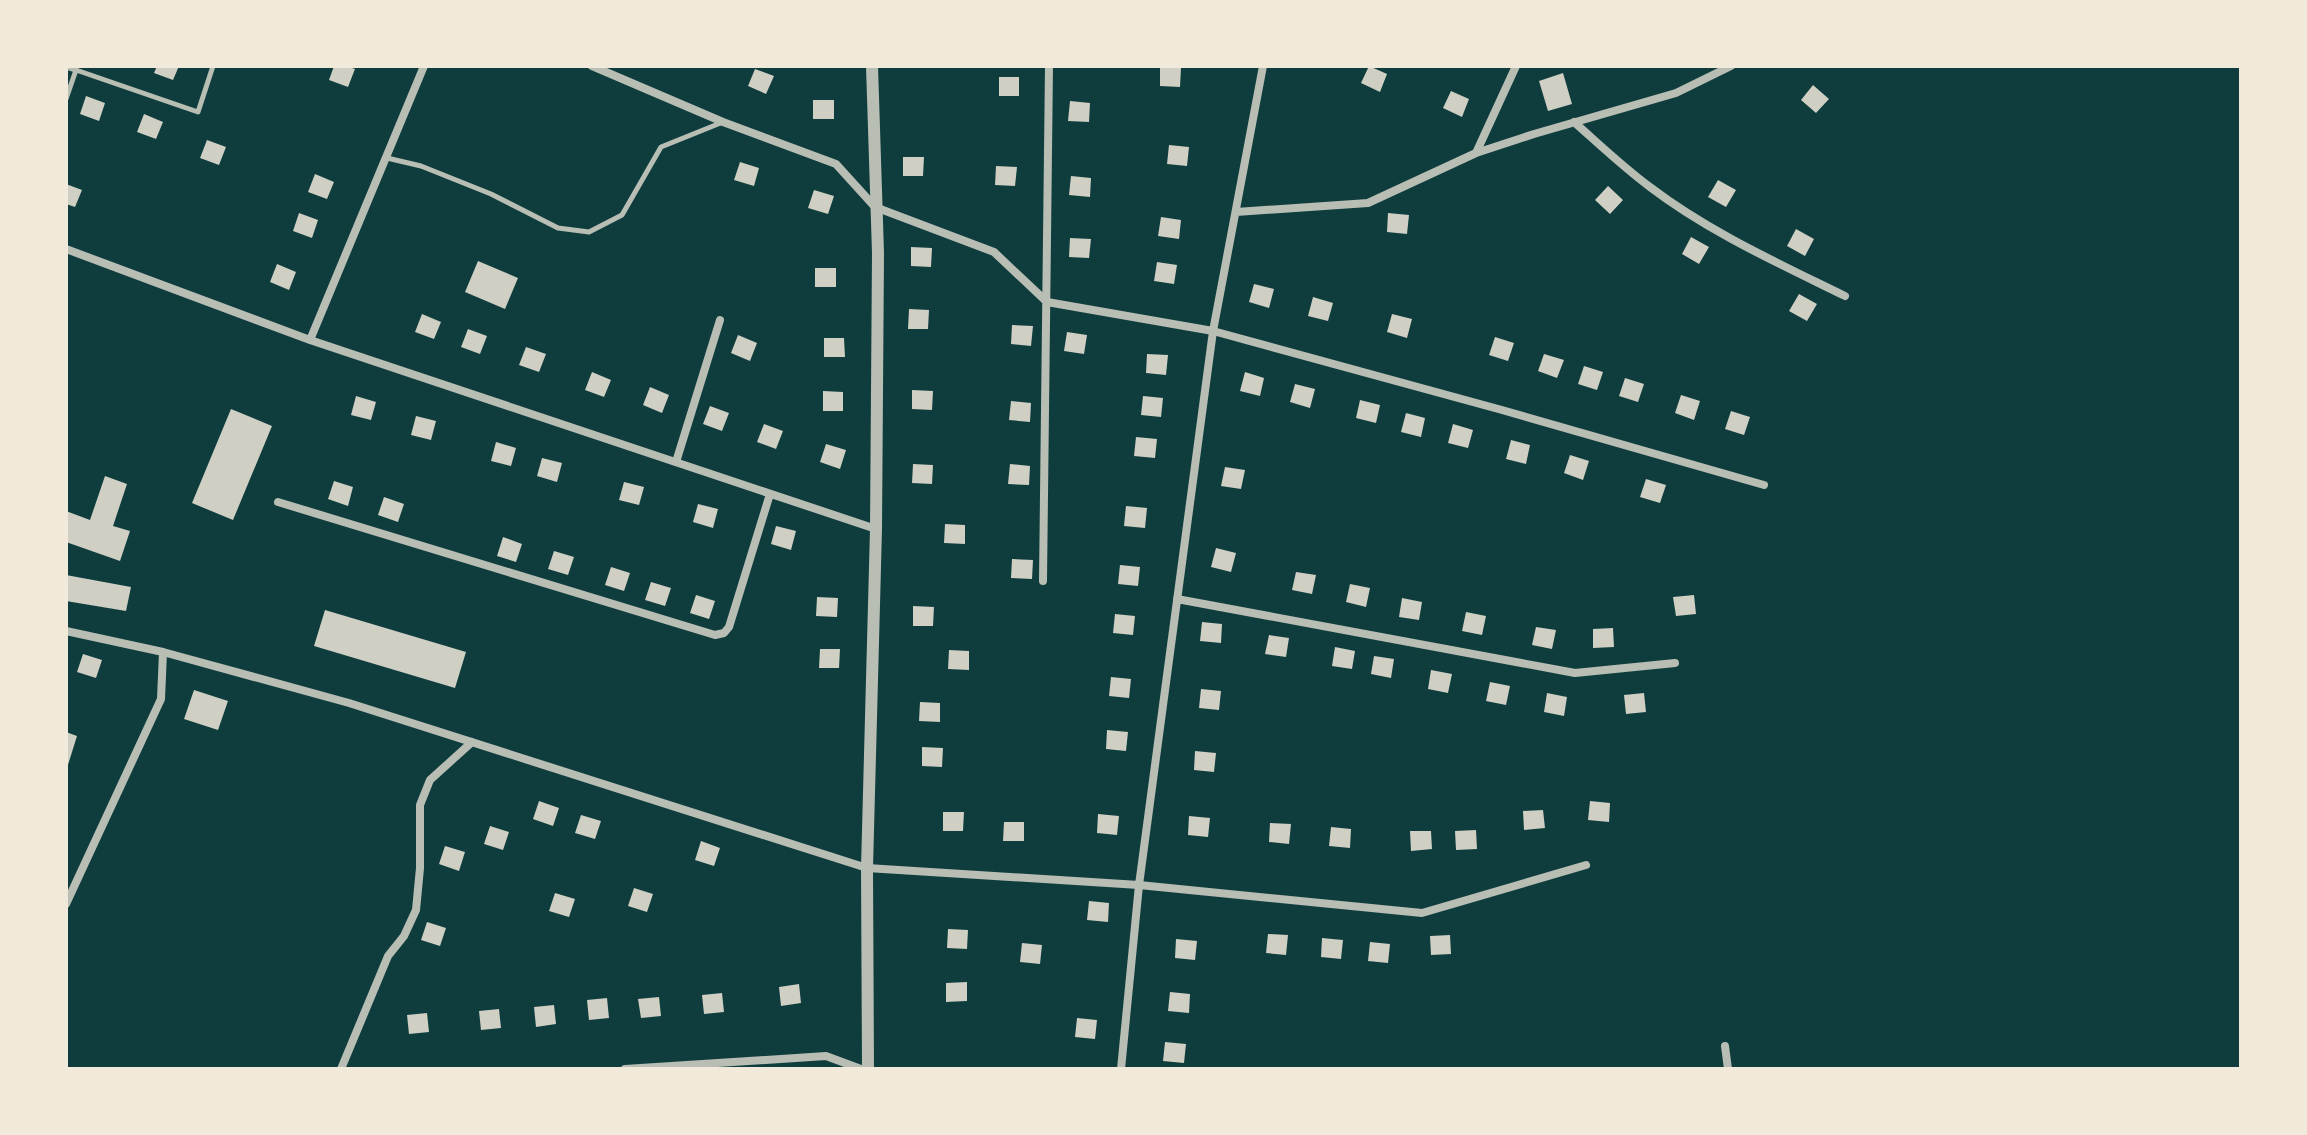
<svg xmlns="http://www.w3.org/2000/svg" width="2307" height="1135" viewBox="0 0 2307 1135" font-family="'Golos Text',sans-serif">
<rect width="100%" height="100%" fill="#0f3d3e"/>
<!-- building -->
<path fill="#cfcfc3" d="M157,66H179L173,80L154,73Z
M334,66H346L355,69L348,87L329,80Z
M1369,66L1387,74L1380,92L1361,83Z
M1160,67L1181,68L1180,87L1160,86Z
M755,69L774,76L766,94L748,86Z
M1563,73L1572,104L1548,111L1539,81Z
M999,77H1019V96H999Z
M1813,85L1829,99L1816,113L1801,100Z
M1451,91L1469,99L1462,117L1443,108Z
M86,96L105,103L99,121L80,114Z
M813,100H834V119H813Z
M1070,101L1090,103L1089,122L1068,121Z
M144,114L163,122L156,139L137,132Z
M207,140L226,147L219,165L200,158Z
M1169,145L1189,147L1187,166L1167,164Z
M903,157H924L923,176H903Z
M740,162L759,168L754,186L734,180Z
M996,166L1017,167L1015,186L995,185Z
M315,174L334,182L327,199L308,192Z
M1071,176L1091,178L1090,197L1069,195Z
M1718,180L1736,190L1726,207L1708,197Z
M66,184L82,190L75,207L66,204Z
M1608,186L1623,200L1610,214L1595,200Z
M814,190L834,196L828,214L808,208Z
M299,213L318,220L312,238L293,231Z
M1388,213L1409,215L1407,234L1387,232Z
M1161,217L1181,220L1179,239L1158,236Z
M1796,229L1814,239L1805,256L1787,246Z
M1691,237L1709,247L1699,264L1682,254Z
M1070,238L1091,239L1089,258L1069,257Z
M911,247L932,248L931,267L911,266Z
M478,261L518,278L505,309L465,292Z
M1157,262L1177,265L1174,284L1154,281Z
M277,264L296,272L289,290L270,282Z
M815,268H836V287H815Z
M1254,284L1274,289L1269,308L1249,302Z
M1799,294L1817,304L1807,321L1789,311Z
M1313,297L1333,303L1328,321L1308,316Z
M909,309L929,310L928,329H908Z
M422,314L441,322L434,339L415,332Z
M1392,314L1412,319L1407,338L1387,332Z
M1012,325L1033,326L1031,346L1011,344Z
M468,329L487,336L480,354L461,347Z
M1067,332L1087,335L1084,354L1064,351Z
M738,335L757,343L750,361L731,353Z
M1495,337L1514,343L1508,361L1489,355Z
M824,338H844L845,357H824Z
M526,347L546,354L539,372L519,365Z
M1147,354L1168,355L1166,375L1146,373Z
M1544,354L1564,360L1557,378L1538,371Z
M1584,366L1603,372L1597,390L1578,384Z
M592,372L611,380L604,397L585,390Z
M1245,372L1264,378L1260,396L1240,391Z
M1625,378L1644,384L1638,402L1619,396Z
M1295,384L1315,389L1310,408L1290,402Z
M650,387L669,395L662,413L643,405Z
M912,390L933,391L932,410L912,409Z
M823,391L843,392V411H823Z
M1681,395L1700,401L1694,420L1675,413Z
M356,396L376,402L371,420L351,415Z
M1143,396L1163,398L1161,417L1141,415Z
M1360,400L1380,405L1376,423L1356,418Z
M1011,401L1031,403L1030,422L1009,420Z
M710,406L729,413L722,431L703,424Z
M231,409L272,426L233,520L192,503Z
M1731,411L1750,417L1744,435L1725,429Z
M1406,413L1425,418L1421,437L1401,432Z
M416,416L436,421L431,440L411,435Z
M764,424L783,431L776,449L757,442Z
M1453,424L1473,430L1468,448L1448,443Z
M1136,437L1157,439L1155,458L1134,456Z
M1511,440L1530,445L1526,464L1506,459Z
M496,442L516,448L511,466L491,461Z
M826,444L846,450L840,469L820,462Z
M1570,455L1589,461L1583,480L1564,473Z
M542,458L562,463L557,482L537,476Z
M913,464L933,465L932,484L912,483Z
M1010,464L1030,466L1029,485L1008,484Z
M1225,467L1245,470L1241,489L1221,486Z
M105,476L127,484L113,526L130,531L120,561L66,542V511L90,520Z
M1646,479L1666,485L1660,503L1640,497Z
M334,481L353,487L348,506L328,499Z
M624,482L644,487L639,505L619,500Z
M384,497L404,504L398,522L378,515Z
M698,504L718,509L713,528L693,522Z
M1126,506L1147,508L1145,528L1124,526Z
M945,524L965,525V544L944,543Z
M776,526L796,531L791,550L771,544Z
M503,537L522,544L516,562L497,556Z
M1216,548L1236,553L1231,572L1211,567Z
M554,551L574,557L568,575L548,569Z
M1012,559L1033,560L1032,579L1011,578Z
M1120,565L1140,567L1138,586L1118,584Z
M611,567L630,573L624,591L605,585Z
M1296,572L1316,575L1312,594L1292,590Z
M66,575L131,587L126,611L66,601Z
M651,582L671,588L665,606L645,600Z
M1350,584L1370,588L1366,607L1346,602Z
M696,595L715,601L709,619L690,613Z
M1694,595L1696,614L1676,616L1673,597Z
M817,597L838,598L837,617L816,616Z
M1402,598L1422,602L1419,620L1399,617Z
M913,606L934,607L933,626H913Z
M325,610L466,652L455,688L314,646Z
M1466,612L1486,616L1482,635L1462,631Z
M1115,614L1135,616L1133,635L1113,633Z
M1202,622L1222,624L1221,643L1200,641Z
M1536,627L1556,630L1552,649L1532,645Z
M1613,628L1614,647L1593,648V629Z
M1269,635L1289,638L1286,657L1265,654Z
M1335,647L1355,651L1352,669L1332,666Z
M820,649H840L839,668H819Z
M949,650L969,651V670L948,669Z
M83,654L102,660L96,678L77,672Z
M1374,656L1394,659L1391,678L1371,674Z
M1431,670L1452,674L1448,693L1428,689Z
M1111,677L1131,679L1129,698L1109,696Z
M1490,682L1510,686L1506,705L1486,701Z
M1201,689L1221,691L1219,710L1199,708Z
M194,690L228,701L218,730L184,719Z
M1547,693L1567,697L1564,716L1544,712Z
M1644,693L1646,712L1626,714L1624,695Z
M920,702L940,703V722L919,721Z
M1107,730L1128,732L1126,751L1106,749Z
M66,732L77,736L67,768H66Z
M922,747L943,748L942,767L922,766Z
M1195,751L1216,753L1214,772L1194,770Z
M539,801L559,808L553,826L533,819Z
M1590,801L1610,803L1609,822L1588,820Z
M1543,810L1545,828L1524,830L1523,811Z
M943,812H964L963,831H943Z
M1098,814L1119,816L1117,835L1097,833Z
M581,815L601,821L595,839L575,833Z
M1189,816L1210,818L1208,837L1188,835Z
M1004,822H1024V841H1003Z
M1270,823L1291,824L1289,844L1269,842Z
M490,826L509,832L503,850L484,844Z
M1331,827L1351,829L1350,848L1329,846Z
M1476,830L1477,849L1456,850L1455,831Z
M1410,831H1431L1432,849L1411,851Z
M701,841L720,848L714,866L695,860Z
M445,846L465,852L459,871L439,864Z
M634,888L653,894L647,912L628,906Z
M555,893L575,899L569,917L549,911Z
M1089,901L1109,903L1108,922L1087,920Z
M427,922L446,928L440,946L421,940Z
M948,929L968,930L967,949L947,948Z
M1268,934L1288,935L1286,955L1266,953Z
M1450,935L1451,954L1431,955L1430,936Z
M1322,938L1343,940L1341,959L1321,957Z
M1176,939L1197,941L1195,960L1175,958Z
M1370,942L1390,944L1388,963L1368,961Z
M1022,943L1042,945L1040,964L1020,962Z
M967,982V1001L946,1002V983Z
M799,984L801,1003L781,1006L779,987Z
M1170,992L1190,994L1189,1013L1168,1011Z
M722,993L724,1012L704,1014L702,995Z
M659,997L661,1016L641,1018L638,999Z
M607,998L609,1018L589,1020L587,1000Z
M554,1005L556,1024L536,1027L534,1007Z
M499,1009L501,1028L481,1030L479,1011Z
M427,1013L429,1032L409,1034L407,1015Z
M1077,1018L1097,1020L1095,1039L1075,1037Z
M1165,1042L1186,1044L1184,1063L1163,1061Z"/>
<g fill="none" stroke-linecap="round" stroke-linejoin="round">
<!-- service -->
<path stroke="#b8beb3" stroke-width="5" d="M66,67L76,70L66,99
M76,70L198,112L213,66
M387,158L421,166L491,194L558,228L589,232L622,215L661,147L723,122"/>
<!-- minor -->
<path stroke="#b8beb3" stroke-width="8" d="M592,66L723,122L836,164L875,207L994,252L1047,302L1213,331L1502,410L1764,485
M1574,122C1599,144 1623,167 1650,187C1709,232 1778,263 1845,296
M1476,153L1516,66
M1236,212L1368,203L1476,153L1534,134L1676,93L1731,66
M66,249L310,340L876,529
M310,340L424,66
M676,462L720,320
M278,502L715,635L724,633L729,627L770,494
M1043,581L1049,66
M1177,599L1575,673L1675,663
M66,631L163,652L349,703L867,868L1139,885L1422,913L1586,865
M66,904L161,699L163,652
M1725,1046L1728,1069
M341,1069L388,956L404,936L416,910L420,868V805L430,780L472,742
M625,1069L826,1056L861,1069
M1121,1069L1139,885L1213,331L1263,66"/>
<!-- tertiary -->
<path stroke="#b8beb3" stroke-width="12" d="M868,1069L867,868L876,529L878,253L872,66"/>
</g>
<!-- border -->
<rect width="2307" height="1135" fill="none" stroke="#f1e9da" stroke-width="136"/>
</svg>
